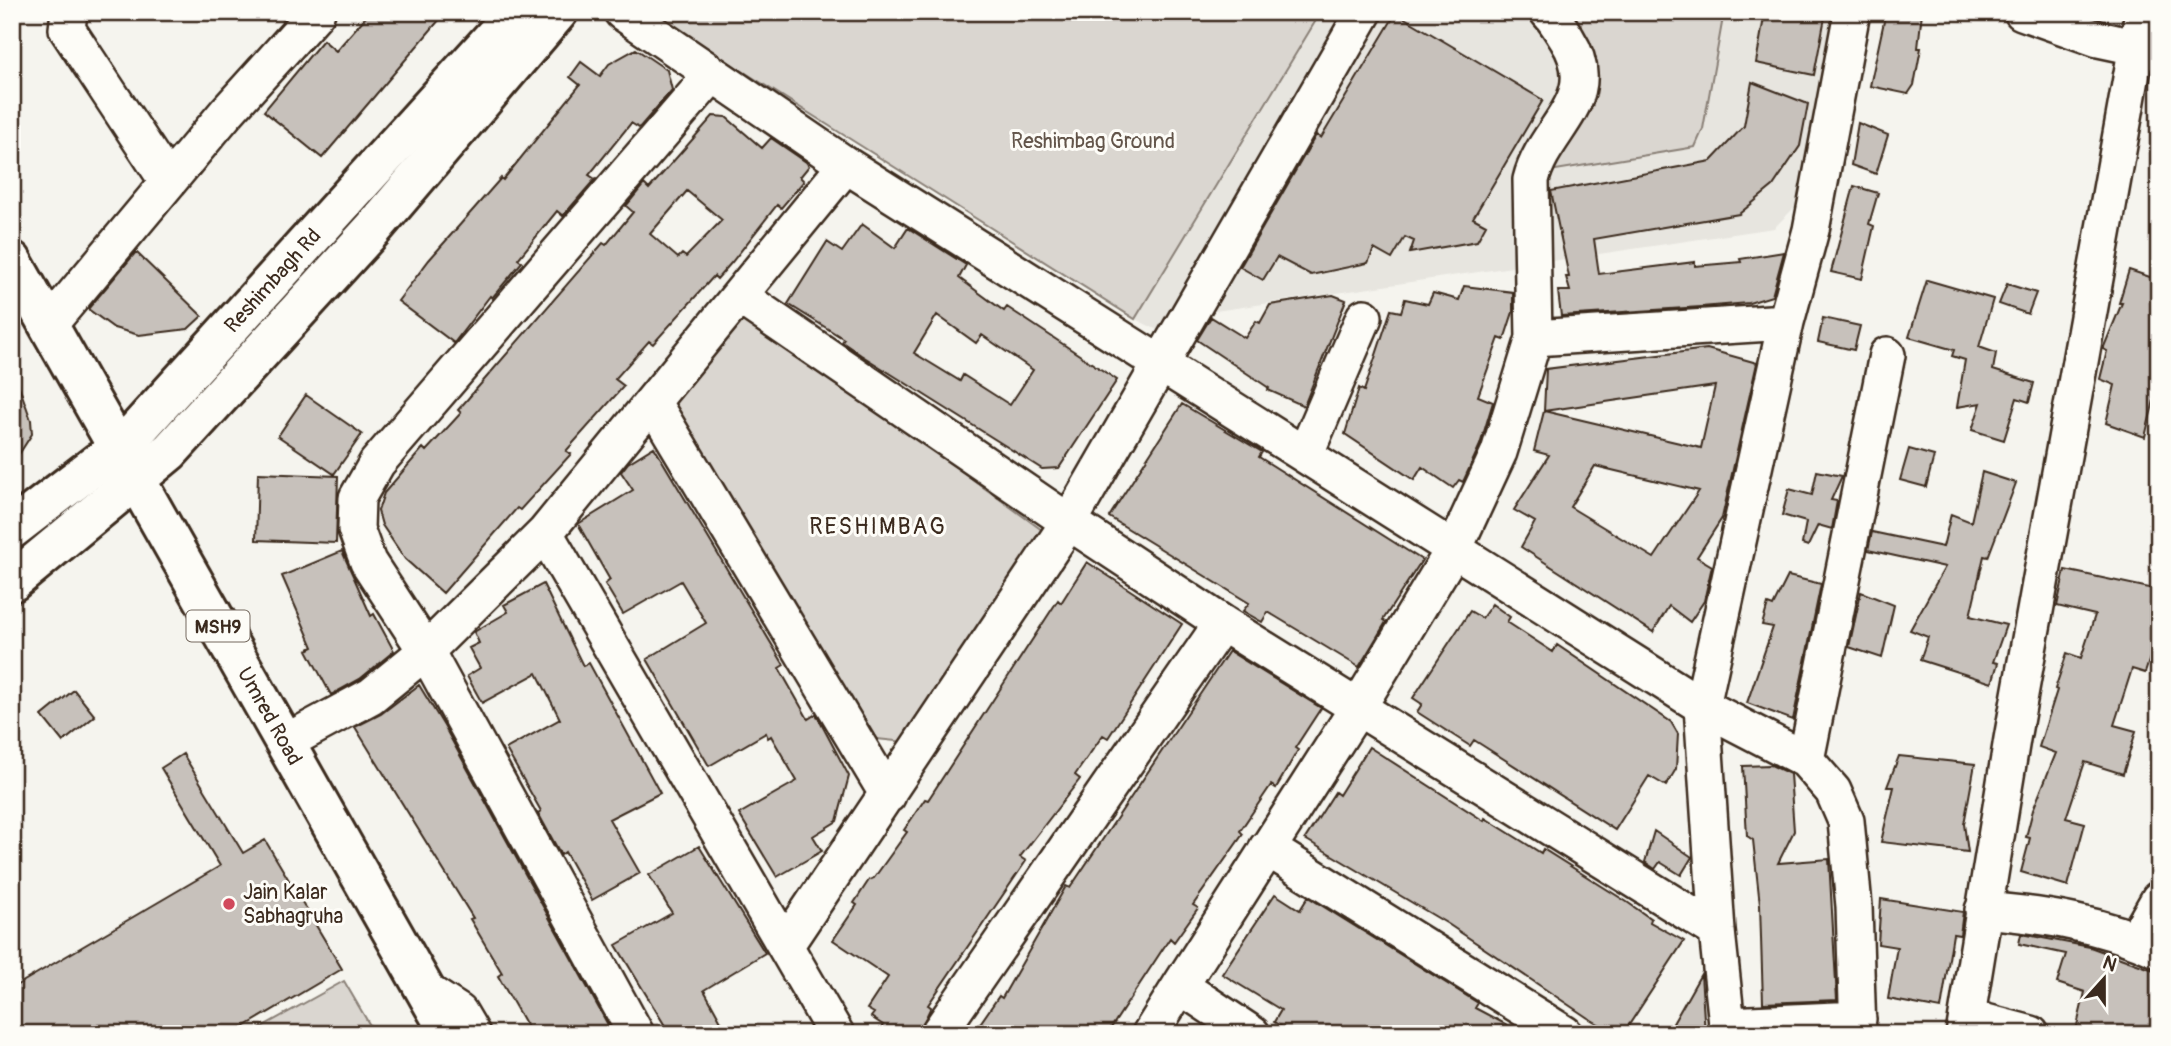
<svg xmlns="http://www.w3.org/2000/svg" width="2171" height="1046" viewBox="0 0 2171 1046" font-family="Pangolin,sans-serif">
<rect width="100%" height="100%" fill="#f5f4ee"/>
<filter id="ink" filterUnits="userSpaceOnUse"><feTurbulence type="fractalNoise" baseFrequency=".0143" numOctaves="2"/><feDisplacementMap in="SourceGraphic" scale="14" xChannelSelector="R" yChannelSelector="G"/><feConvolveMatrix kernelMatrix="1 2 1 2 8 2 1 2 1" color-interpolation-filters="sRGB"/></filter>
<g filter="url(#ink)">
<!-- built -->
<path fill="#e7e5df" d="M1321,12H1833L1798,204L1774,228L1202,313L1176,339L1135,319Z"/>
<!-- green -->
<path fill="#dad6d0" stroke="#8a8077" stroke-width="2" d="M649,12H1321L1135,319Z
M1562,12H1724L1703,129L1695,147L1550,171L1595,81L1596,57Z
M741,310L1046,533L905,742L877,739L865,732L664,402Z
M344,981L375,1034H249Z"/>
<!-- building -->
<path fill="#c7c1bb" stroke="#3b2a1e" stroke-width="2" fill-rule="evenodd" d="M370,12H446L322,158L264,111L323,40L336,51Z
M1765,12H1826L1814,75L1756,63Z
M1886,12H1922L1918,48H1921L1914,85L1908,94L1870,86Z
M1396,13L1543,100L1473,218L1486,225L1477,241L1410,253L1414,241L1405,237L1392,259L1374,249L1368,263L1311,275L1277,257L1263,280L1240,267L1316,135L1321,138Z
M636,49L667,70L672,90L639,128L631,123L589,175L595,179L563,216L557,211L518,259L522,262L492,298L490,296L454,343L398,301L429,260L501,178L503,180L580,85L570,77L581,62L600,76L609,64Z
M1752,82L1808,104L1800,146L1773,186L1739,214L1594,239L1599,274L1695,262V266L1741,262L1740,259L1784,252L1772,296L1749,303L1701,307L1561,316L1558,291H1570L1566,277H1569L1551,191L1711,161L1744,126Z
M713,116L726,117L762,148L771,138L806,162L809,166L800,177L804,181L781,208L777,205L732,262L717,279L714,276L653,344L649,341L615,379L624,386L566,451L571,454L520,510L517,508L443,593L405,559L382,525L378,511L384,493L423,448L426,451L461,413L458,410L479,386L603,243L606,245L633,212L626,206L644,184L649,189ZM687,191L722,220L686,257L682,254L678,258L650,234Z
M1858,123L1888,135L1876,174L1851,165Z
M1854,186L1878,193L1869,224L1874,226L1862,279L1831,272Z
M862,224L895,248L908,228L966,265L959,278L1004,311L1007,307L1117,380L1059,468L1042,469L861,355L842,342L844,339L788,304L827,242L842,252ZM937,315L976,343L982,335L1033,370L1010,405L963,375L960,381L914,353Z
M136,252L202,316L188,329L139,335L114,328L88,309Z
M2129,270L2159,280V380L2145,437L2106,423L2115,385L2100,379L2107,351L2103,349L2122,303H2119Z
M1927,280L1993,299L1979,347L1996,353L1993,370L2034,383L2029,402L2017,398L2004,440L1972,430L1981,403L1957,407L1965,360L1952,356L1954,350L1909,337Z
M2007,284L2036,293L2028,314L1999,304Z
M1464,286L1513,292V312L1504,340L1499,338L1478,396L1493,402L1480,445L1463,482L1459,480L1453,488L1422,467L1414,480L1345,434L1359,388L1364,391L1391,310L1401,312L1405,299L1428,304L1433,293L1459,300Z
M1333,295L1346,300L1304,406L1268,390L1269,388L1197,340L1211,317L1245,338L1256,321L1260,323L1270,305Z
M1823,318L1860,326L1854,350L1818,342Z
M1707,349L1757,363L1722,518L1697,557L1712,566L1704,601L1690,622L1669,606L1653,632L1521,547L1535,522L1514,510L1549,455L1534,451L1544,411L1546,369ZM1715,386L1701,448L1544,411ZM1595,466L1699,491L1654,558L1570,507Z
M15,375L31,420L32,434L12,465V376Z
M306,395L362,434L334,474L278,436Z
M1182,404L1262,452L1259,457L1422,560L1383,620L1386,622L1359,667L1268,612L1262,622L1243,611L1249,603L1109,517Z
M654,447L784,665L779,668L808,719L816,714L849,776L837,821L813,836L822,851L777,877L739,814L797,781L771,736L768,738L766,733L709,766L647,659L706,623L681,581L623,614L605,584L610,580L578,524L633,490L621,472L628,463Z
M1909,449L1934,456L1926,487L1900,480Z
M1817,471L1842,476L1831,500L1837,501L1832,529L1818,525L1808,546L1802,544L1806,522L1782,515L1789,489L1812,495Z
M1982,472L2016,483L1988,557L1984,556L1970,616L2006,625L1993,662L1998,663L1992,683L1920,660L1928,637L1910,630L1945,567L1868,550L1872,532L1943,547L1951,514L1971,522Z
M258,473L338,476L336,543L256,540Z
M342,551L371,616L374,614L394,651L360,679L331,695L307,650L313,647L282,576Z
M1087,562L1182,624L1108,738L1103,735L1075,775L1080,779L1020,857L1026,861L928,1005L931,1007L918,1034H877L883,1025L871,1017L874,1013L867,1009L888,977L833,940L857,905L854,903L869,880L874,878L907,832L904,830L925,799L928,800L1058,600L1061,603Z
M2065,570L2159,590V630L2145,673L2132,669L2114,725L2136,731L2123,774L2085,762L2066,818L2085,823L2068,886L2021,872L2030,838L2026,837L2033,810L2056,753L2039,747L2057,690L2055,689L2067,653L2081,658L2095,615L2057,606Z
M1788,576L1821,584L1793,720L1747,703L1773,627L1762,625L1768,604L1773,606Z
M543,584L583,666L589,663L660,793L609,819L640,873L592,900L565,852L561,855L538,813L541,811L506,749L560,719L537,673L482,703L467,676L480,668L469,648L479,643L474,632L508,612L504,605Z
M1861,592L1894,605L1882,658L1849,647Z
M1492,604L1510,617L1507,622L1553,652L1557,645L1671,722L1678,734L1676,769L1666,786L1649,776L1615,830L1474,740L1470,746L1417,712L1422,704L1413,698L1470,611L1482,618Z
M1229,651L1321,708L1295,748L1298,750L1276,788L1271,785L1240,831L1243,834L1193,905L1198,908L1174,942L1170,938L1107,1034H991L979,1025L999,996L1002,998L1066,886L1070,888Z
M419,685L444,726L613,1034H531L498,976L502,973L470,919L473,918L355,727L381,714Z
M74,690L95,716L63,742L42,716Z
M1369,747L1484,821L1485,818L1541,853L1543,849L1627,902L1651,919L1650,922L1684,941L1623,1034H1616L1588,1018L1448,924L1305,839L1335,792L1339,795Z
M183,754L243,853L265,840L342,969L232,1034H12V988L220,866L161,768Z
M1899,756L1975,764L1964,824L1968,852L1881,842L1894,787H1887Z
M1771,765L1790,774L1794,831L1778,863L1829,859L1837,1000L1763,1003L1760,905L1753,840L1747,836L1743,766Z
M1654,831L1692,857L1681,875L1660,862L1655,869L1645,862Z
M699,846L765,953L704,990L728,1034H670L616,945L672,913L649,875Z
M1275,894L1300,910L1308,897L1478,1003L1475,1008L1524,1034H1294L1274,1022L1281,1010L1222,974Z
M1881,899L1963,912L1960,935L1953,934L1941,1009L1888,999L1897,947L1878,944Z
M2021,934L2090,947L2159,972V1012L2151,1034H2075L2085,992L2057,983L2066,954L2019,944Z
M1701,974L1705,1034H1667Z"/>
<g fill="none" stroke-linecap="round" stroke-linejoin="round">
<!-- minor casing -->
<g stroke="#3b2a1e" stroke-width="40">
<path id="minor" d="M69,12L67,29L168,182
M622,12L846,165L1702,706L1717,931L1728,1034
M2022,12L2098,39L2159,52
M739,296L1069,522L1222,623L1717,931
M1786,322L1811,230L1852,12
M48,326L226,113L317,12
M1534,338L1531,180C1544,127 1605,99 1567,39C1561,30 1556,20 1548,12
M653,403L888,795
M1305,455L1364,317
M284,743L371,696L426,651L545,533
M1806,760L1887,355
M1267,848L1565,1034
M1983,910C2043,915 2104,924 2159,950
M2136,939L2159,899
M785,946L545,533L846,165
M1180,986L1357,709L1455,547L1499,452L1534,338L1786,322L1702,706L1806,760L1833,791L1846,821L1854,906L1858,1034
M431,994L459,1012L472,1034
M1967,1017L2031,1034
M1727,1025L1858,1019
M636,1034L426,651L368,562L356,529L357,498L377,463L711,76
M836,1034L785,946L1069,522L1364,12
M938,1034L1222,623
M1150,1034L1180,986L1252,1034
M1964,1034L2012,739L2143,12"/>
</g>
<!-- major casing -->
<g stroke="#3b2a1e" stroke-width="44">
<g id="major">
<path id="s1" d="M12,261L450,1034"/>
<path id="s2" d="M12,529L99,462L118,451L516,12"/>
<path d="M12,582L170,451L373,229L558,12"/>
</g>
</g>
<!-- minor -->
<use href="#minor" stroke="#fdfcf7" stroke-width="35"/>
<!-- major -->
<use href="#major" stroke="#fdfcf7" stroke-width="38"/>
</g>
</g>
<!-- markers -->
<circle fill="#d1495b" stroke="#fdfcf7" stroke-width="2.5" cx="229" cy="904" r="7"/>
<g text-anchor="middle" stroke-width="6" stroke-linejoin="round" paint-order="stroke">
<!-- shield labels -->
<rect fill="#fdfcf7" stroke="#75695f" stroke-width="2" x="186.5" y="610.5" width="63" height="31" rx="5"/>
<g font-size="19" font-weight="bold" fill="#3b2a1e">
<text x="218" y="633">MSH9</text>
</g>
<!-- park labels -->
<g font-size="21" fill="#63554a" stroke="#fdfcf7">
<text x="1093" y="148">Reshimbag Ground</text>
</g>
<!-- street labels -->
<g font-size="21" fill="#3b2a1e" stroke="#fdfcf7">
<text dy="7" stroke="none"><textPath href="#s2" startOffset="362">Reshimbagh Rd</textPath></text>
<text dy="7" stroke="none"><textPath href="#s1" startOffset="523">Umred Road</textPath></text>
</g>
<!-- poi labels -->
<g font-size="21" fill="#3b2a1e" stroke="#fdfcf7" text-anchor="start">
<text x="243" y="899">Jain Kalar<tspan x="243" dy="24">Sabhagruha</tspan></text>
</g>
<!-- neighbourhood labels -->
<g font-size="23" letter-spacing="2" fill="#3b2a1e" stroke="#fdfcf7">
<text x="878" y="534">RESHIMBAG</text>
</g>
</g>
<!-- margin -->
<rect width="2171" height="1046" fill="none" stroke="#fdfcf7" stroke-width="42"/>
<rect x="21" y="21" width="2129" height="1004" fill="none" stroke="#3b2a1e" stroke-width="2.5" filter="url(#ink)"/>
<!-- north arrow -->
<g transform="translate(2104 979) rotate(21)" stroke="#fdfcf7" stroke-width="5" paint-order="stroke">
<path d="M0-5L12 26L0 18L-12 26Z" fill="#3b2a1e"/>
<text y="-10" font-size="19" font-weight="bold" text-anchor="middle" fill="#3b2a1e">N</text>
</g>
</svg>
